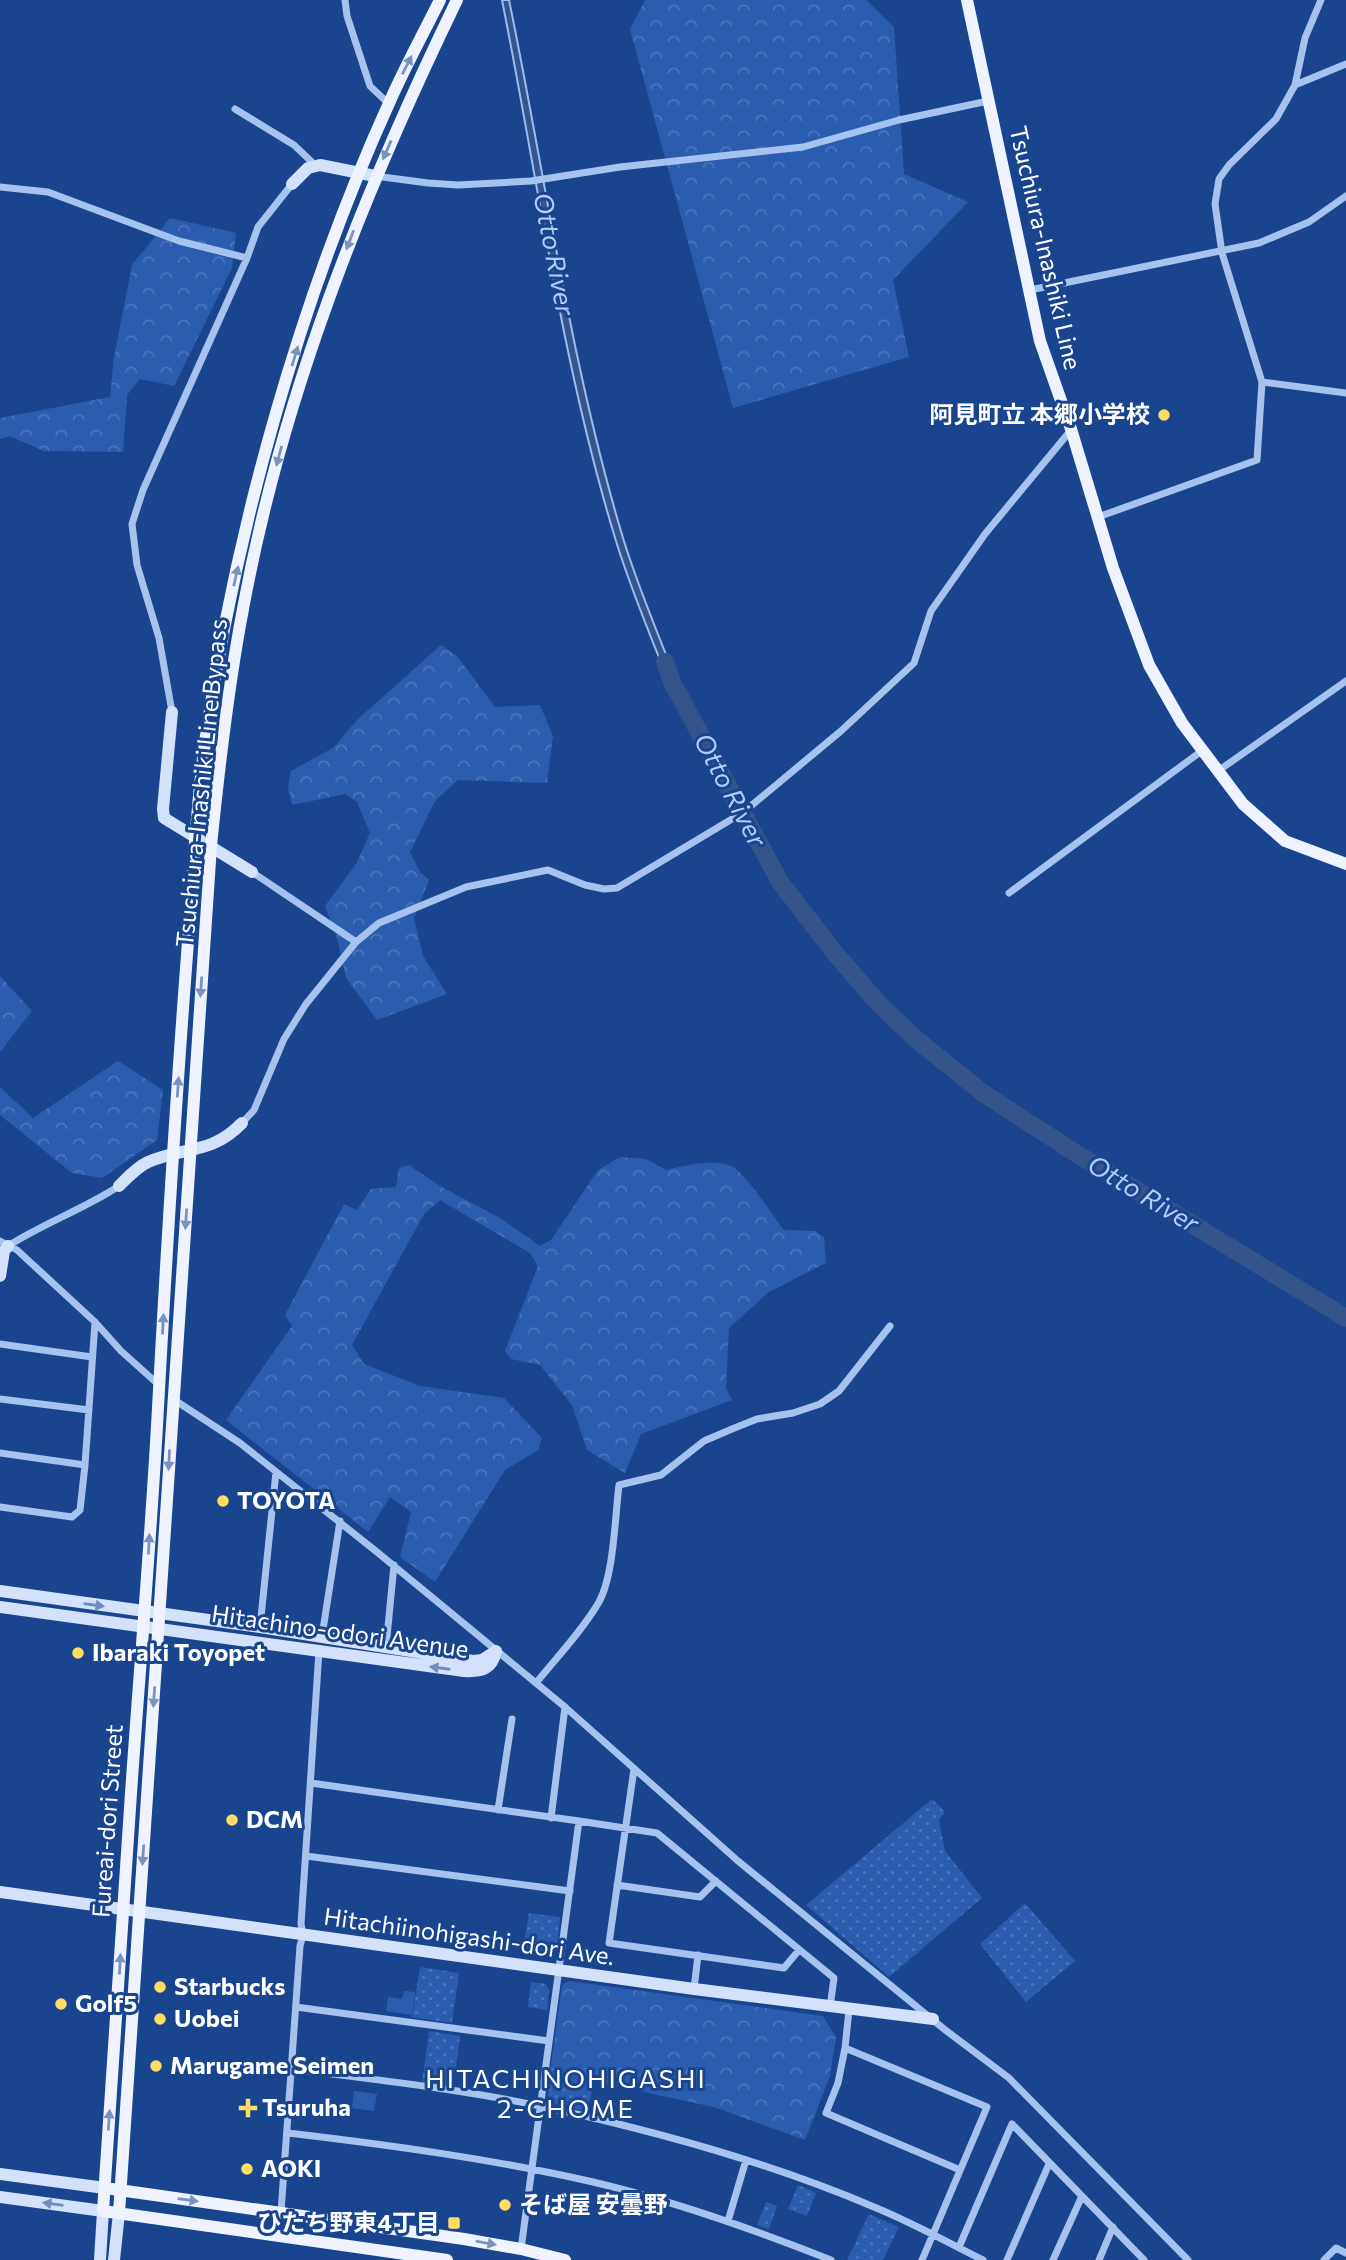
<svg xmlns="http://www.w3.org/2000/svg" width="1346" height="2260" viewBox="0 0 1346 2260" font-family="Commissioner,'Noto Sans JP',sans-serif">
<defs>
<pattern id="grass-dots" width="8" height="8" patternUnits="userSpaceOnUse" patternTransform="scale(1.75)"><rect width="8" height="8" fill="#2b5dae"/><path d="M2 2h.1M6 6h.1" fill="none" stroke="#4b75ba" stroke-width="1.8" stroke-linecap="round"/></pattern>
<pattern id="forest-crowns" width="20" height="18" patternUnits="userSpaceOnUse" patternTransform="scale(1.75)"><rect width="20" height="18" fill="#2b5dae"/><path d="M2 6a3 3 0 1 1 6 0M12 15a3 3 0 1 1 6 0" fill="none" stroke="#4b75ba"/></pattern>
</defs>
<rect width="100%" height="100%" fill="#19458f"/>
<!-- grass -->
<path fill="url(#grass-dots)" d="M932,1799L945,1812L939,1820L945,1851L982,1898L889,1977L806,1905Z
M1025,1903L1075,1961L1026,2002L980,1944Z
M529,1913L560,1917L557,1948L550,1954L523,1949Z
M420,1967L459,1973L452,2023L412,2017Z
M531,1982L546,1984L549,1990L547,2010L528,2007Z
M429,2031L460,2036L453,2088L422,2083Z
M550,2072L594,2082L587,2112L551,2103L548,2097Z
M798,2185L816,2193L807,2216L788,2209Z
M766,2202L777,2206L769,2229L757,2225Z
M869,2214L899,2227L883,2260H847Z"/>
<!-- forest -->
<path fill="url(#forest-crowns)" d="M645,0H866L894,27L904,174L968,202L893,280L909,357L733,408L630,29Z
M170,218L236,233L232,268L174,386L140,379L127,395L123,452L44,451L10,436L0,439V418L110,397L114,357L132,265Z
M441,645L457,656L495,707L540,705L553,736L547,783L458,780L435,801L410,852L420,872L429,880L414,918L423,956L447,994L377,1020L346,978L337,938L325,906L356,864L370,833L357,802L345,794L292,805L288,787L291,771L333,748L357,720Z
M0,976L32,1011L0,1052Z
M118,1061L163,1090L157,1140L102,1178L72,1173L0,1115V1087L33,1118Z
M620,1157L646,1159L666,1170C686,1166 711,1158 731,1166C746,1173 772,1215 784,1230L815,1231L824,1237L826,1263L769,1292L729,1328L726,1388L732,1400L641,1434L625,1473L587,1450L572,1405L540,1365L511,1359L505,1351L538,1266L530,1253L440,1200L424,1214L352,1345L364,1364L420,1386L504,1398L542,1438L538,1450L505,1470L435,1582L400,1557L411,1512L390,1497L368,1532L226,1420L292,1326L285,1315L344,1204L357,1210L371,1189L396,1187L399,1168L409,1165L440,1186L500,1218L540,1246L551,1240L598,1170Z
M569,1981L823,2016L836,2037L830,2076L805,2140L714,2107L550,2072L562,1985Z"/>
<!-- garden -->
<path fill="#2b5dae" d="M404,1991L415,1992L412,2015L386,2011L388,1997L402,1999Z
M354,2091L377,2094L374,2111L352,2108Z"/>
<!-- water -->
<path fill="#34548b" stroke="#99bcf1" stroke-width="2" d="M502,0H509C546,179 570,362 623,538C638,587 658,634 677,682L670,685C651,637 631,590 616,541C562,365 538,180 502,0Z"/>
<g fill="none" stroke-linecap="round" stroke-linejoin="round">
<!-- river -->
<path stroke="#34548b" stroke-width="18" d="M665,662L673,684L780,882L834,952L879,1004L917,1040L983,1093L1077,1154L1346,1318"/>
<!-- street -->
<path stroke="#a6c2ef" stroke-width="7" d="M345,0L347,16L370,86L389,104
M1295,85L1346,64
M235,109L294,145L315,165
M375,176L428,183L458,185L531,181L620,167L803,147L899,120L988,101
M0,187L48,192L179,241L247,258
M1030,290L1259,243L1309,222L1346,196
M1262,382L1346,393
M1098,517L1257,460L1262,382L1222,253L1215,204L1219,179L1229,165L1276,119L1295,85L1305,38L1321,0
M172,712L159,638L137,565L132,524L143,490L247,258L258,227L292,184
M1218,771L1346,681
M252,872L356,942
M1009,893L1203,750
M242,1123L254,1110L284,1039L306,1004L356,942L379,923L466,887L548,870L585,885L604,889L617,888L732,819L752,805L841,731L914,663L931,611L985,534L1071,430
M0,1241L17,1250L95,1322L121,1351L159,1385
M8,1246C44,1223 84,1209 119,1186
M0,1344L92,1357
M0,1399L89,1410
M173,1399L240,1443L377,1552L565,1707L738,1861L944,2029L1009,2078L1188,2260
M0,1453L85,1465
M0,1507L72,1517L80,1510L85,1465L95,1322
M260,1627L276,1472
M322,1636L340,1521
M386,1647L394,1565
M536,1683C557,1657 582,1631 599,1602C614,1575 615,1516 619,1485L661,1475L704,1441L732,1429L757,1419L793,1413L820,1404L839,1391L890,1326
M634,1769L609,1943L784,1968L799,1950
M311,1783L579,1821L521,2249
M498,1810L512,1719
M551,1818L565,1707
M579,1821L657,1833L834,1978L830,2007
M306,1856L570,1891
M617,1885L700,1897L716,1881
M694,1989L698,1955
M296,2007L549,2041
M849,2010L845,2048L838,2083L826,2113L960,2170
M845,2048L987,2107L922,2260
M292,2069C379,2080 468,2090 554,2109C663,2133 771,2163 874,2207C911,2222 947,2242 983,2260
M288,2133C390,2145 492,2159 593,2182C674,2201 753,2229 831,2260
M281,2212L300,1946L303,1935L301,1924L319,1651
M728,2221L746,2160
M959,2247L1012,2124L1144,2260
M1007,2260L1049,2164
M1053,2260L1082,2196
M1099,2260L1113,2227
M1324,2260L1336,2248L1346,2253"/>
<!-- secondary -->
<path stroke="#d3e2fa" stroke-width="12" d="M292,184L308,168L320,165L375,176
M172,712L163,809L164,818L252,872
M119,1186C128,1177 137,1167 148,1162C185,1146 211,1155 242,1123
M0,1276L4,1251L8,1246
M0,1591L260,1627L473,1661L482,1660L496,1651
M0,1607L464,1671C481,1672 492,1670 496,1651
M0,1892L694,1989L933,2019
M0,2174L105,2188
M0,2197L103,2211L100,2260
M114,2260L119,2213"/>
<!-- primary -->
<path stroke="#eef3ff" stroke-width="12" d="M440,0C423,34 405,67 390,101C300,299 236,527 205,742C195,816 192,892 186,968C175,1114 166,1261 158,1408C151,1537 140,1665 131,1793C121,1932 113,2072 103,2211L447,2260
M967,0L1040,341L1071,429L1113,568L1149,665L1182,723L1243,804L1285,841L1346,864
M112,2189L464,2239L521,2249L565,2260
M119,2213L211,846C219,767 228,687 243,609C282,396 363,194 457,0"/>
</g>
<!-- one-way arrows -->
<defs><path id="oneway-solid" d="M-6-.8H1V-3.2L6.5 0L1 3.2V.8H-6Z" transform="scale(1.75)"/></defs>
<g fill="#7993c1">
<use href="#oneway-solid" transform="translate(407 65) rotate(-63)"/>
<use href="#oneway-solid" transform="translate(387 150) rotate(114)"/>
<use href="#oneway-solid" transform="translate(350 240) rotate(111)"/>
<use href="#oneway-solid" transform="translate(295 356) rotate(-73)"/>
<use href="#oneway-solid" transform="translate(279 456) rotate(105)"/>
<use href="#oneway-solid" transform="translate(236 576) rotate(-77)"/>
<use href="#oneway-solid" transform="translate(201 987) rotate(94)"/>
<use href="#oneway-solid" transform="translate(178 1087) rotate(-86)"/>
<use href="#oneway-solid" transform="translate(186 1219) rotate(94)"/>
<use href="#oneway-solid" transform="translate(163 1324) rotate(-87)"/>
<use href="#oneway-solid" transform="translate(169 1460) rotate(93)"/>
<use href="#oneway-solid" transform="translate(149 1544) rotate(-87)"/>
<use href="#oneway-solid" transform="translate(154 1697) rotate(94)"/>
<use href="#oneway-solid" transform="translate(143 1855) rotate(94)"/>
<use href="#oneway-solid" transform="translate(120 1964) rotate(-87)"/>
<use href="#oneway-solid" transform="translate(109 2120) rotate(-86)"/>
<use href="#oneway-solid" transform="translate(188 2200) rotate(8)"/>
<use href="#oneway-solid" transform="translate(486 2243) rotate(10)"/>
</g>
<g fill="#6d8cbf">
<use href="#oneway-solid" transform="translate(94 1605) rotate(8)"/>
<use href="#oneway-solid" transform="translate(440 1668) rotate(-172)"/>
<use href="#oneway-solid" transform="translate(53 2204) rotate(-172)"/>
</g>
<!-- markers -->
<g fill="#ffdc64" stroke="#19458f" stroke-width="2.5">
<circle cx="1164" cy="415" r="7"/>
<circle cx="223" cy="1501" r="7"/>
<circle cx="78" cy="1653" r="7"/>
<circle cx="232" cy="1820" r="7"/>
<circle cx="160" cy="1987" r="7"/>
<circle cx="61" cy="2004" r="7"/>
<circle cx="160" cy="2019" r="7"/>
<circle cx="156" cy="2066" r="7"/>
<path d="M244.5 2097.5h7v7h7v7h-7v7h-7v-7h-7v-7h7z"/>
<circle cx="247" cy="2169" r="7"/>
<circle cx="505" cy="2205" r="7"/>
<rect x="447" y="2216" width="14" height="14" rx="3.5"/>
</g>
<g text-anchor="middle" stroke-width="6" stroke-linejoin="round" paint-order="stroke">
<!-- street labels -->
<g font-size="24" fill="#fff" stroke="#19458f">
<text transform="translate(1045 248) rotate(77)" y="8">Tsuchiura-Inashiki Line</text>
<text transform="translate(202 783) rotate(-84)" y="8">Tsuchiura-Inashiki Line Bypass</text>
<text transform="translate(340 1632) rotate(8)" y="8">Hitachino-odori Avenue</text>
<text transform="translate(108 1821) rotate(-86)" y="8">Fureai-dori Street</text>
<text transform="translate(469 1937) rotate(8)" y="8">Hitachiinohigashi-dori Ave.</text>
</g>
<!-- poi labels -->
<g font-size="24" font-weight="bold" fill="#fff" stroke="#19458f" text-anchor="start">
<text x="1150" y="423" text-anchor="end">阿見町立 本郷小学校</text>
<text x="237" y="1509">TOYOTA</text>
<text x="92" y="1661">Ibaraki Toyopet</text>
<text x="246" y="1828">DCM</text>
<text x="174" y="1995">Starbucks</text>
<text x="75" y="2012">Golf5</text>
<text x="174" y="2027">Uobei</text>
<text x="170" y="2074">Marugame Seimen</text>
<text x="262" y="2116">Tsuruha</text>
<text x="261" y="2177">AOKI</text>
<text x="519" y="2213">そば屋 安曇野</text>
<text x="440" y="2231" text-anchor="end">ひたち野東4丁目</text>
</g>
<!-- water labels -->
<g font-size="26" font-style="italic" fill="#b2cdf6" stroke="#19458f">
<text transform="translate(554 254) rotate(79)" y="9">Otto River</text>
<text transform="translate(730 790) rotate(62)" y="9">Otto River</text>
<text transform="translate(1143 1194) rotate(31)" y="9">Otto River</text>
</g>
<!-- neighbourhood labels -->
<g font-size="26" letter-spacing="2" fill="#fff" stroke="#19458f">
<text x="566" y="2088">HITACHINOHIGASHI<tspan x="566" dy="30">2-CHOME</tspan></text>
</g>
</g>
</svg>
